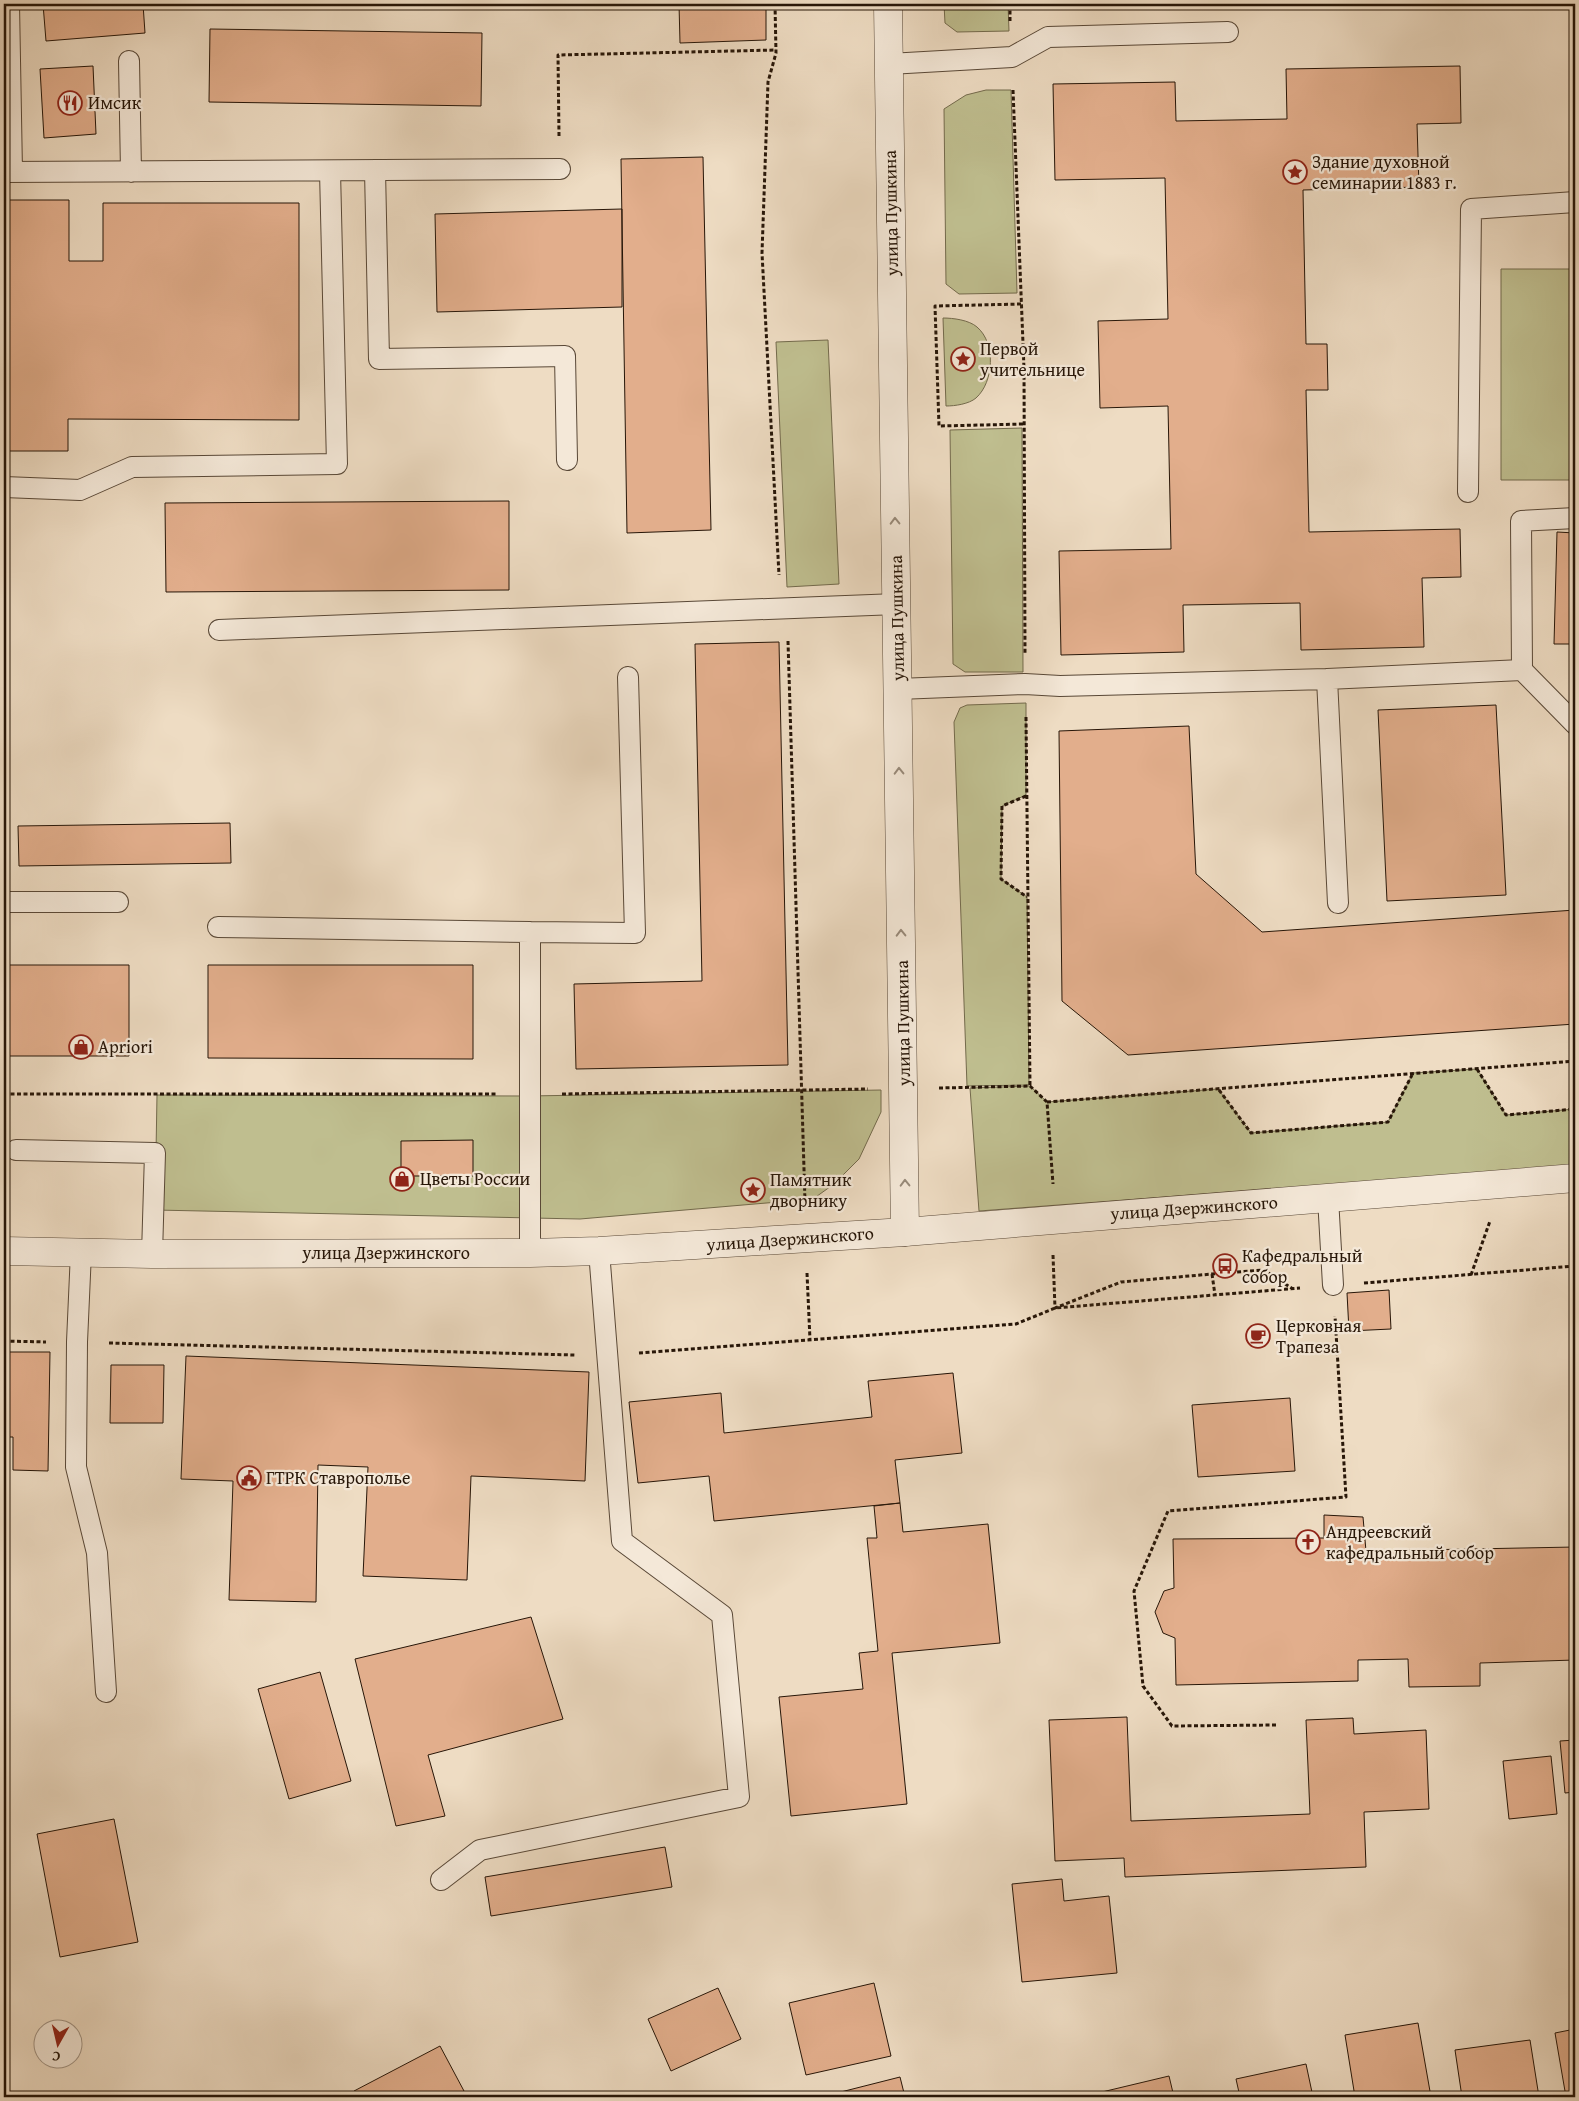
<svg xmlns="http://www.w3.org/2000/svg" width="1579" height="2101" viewBox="0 0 1579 2101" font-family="'Gentium Book Plus',serif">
<rect width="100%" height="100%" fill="#eedcc3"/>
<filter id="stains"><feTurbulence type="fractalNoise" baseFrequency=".004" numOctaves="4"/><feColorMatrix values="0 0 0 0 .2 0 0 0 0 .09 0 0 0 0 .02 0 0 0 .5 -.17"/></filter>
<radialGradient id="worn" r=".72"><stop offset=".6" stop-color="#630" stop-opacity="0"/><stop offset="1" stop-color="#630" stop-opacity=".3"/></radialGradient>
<!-- green -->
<path fill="#bfbe8f" stroke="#736a4c" d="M944,4H1008L1009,31L957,32L945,23Z
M986,90H1011L1017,293L959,294L946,284L944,109L966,95Z
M1501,269H1575V480H1501Z
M943,318C953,318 969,320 977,327C996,343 994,382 976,398C969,404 955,406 946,406Z
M828,340L839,584L787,587L776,342Z
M1022,428L1023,672H965L953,664L950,430Z
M1026,703V795L1002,806L1001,879L1027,897L1029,1085L967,1086L954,722L960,708L967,705Z
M1477,1069L1506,1115L1575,1109V1166L979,1211L970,1088L1030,1086L1047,1102L1218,1089L1251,1133L1388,1122L1413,1073Z
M881,1090V1112L859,1159L834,1184L813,1199L580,1219L155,1210L157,1095L528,1096Z"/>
<!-- building -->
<path fill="#e2ae8c" stroke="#271608" d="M43,4H143L145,33L46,41Z
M679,4H766V40L680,43Z
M210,29L482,33L481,106L209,102Z
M93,66L96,134L44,138L40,69Z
M1460,66L1461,123L1417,124L1419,187L1303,190L1306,344H1327L1328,390H1306L1309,532L1460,529L1461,577L1422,578L1424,647L1301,650L1300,603L1183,605L1184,652L1061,655L1059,551L1171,549L1168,406L1100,408L1098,321L1168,319L1165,178L1055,180L1053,84L1175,82L1176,121L1287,119L1286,69Z
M703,157L711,530L627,533L621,159Z
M4,200H69V261H103V203H299V420L68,419V451H4Z
M622,209V307L437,312L435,214Z
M509,501V590L166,592L165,503Z
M1557,532L1575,533V644H1554Z
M779,642L788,1065L576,1069L574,984L702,981L695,644Z
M1496,705L1506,895L1387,901L1378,710Z
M1189,726L1196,874L1262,932L1575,910V1024L1128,1055L1062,1001L1059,731Z
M230,823L231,863L19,866L18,826Z
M4,965H129V1056H4Z
M208,965H473V1059L208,1058Z
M473,1140V1176H401V1141Z
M1389,1290L1391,1329L1349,1331L1347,1293Z
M4,1352H50L48,1471L13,1470V1437H4Z
M186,1356L589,1372L585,1481L471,1476L467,1580L363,1576L368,1467L318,1465L316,1602L229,1600L233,1481L181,1479Z
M111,1365H164L163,1423H110Z
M953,1373L962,1453L895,1460L900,1503L714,1521L709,1476L638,1483L629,1402L721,1393L724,1433L872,1417L868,1381Z
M1290,1398L1295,1471L1198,1477L1192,1405Z
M900,1503L903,1532L988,1524L1000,1643L892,1653L907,1804L791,1816L779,1697L863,1689L859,1653L878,1651L867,1538H877L874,1506Z
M1324,1515L1363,1517L1366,1551L1575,1547V1660L1480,1663V1686L1409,1687L1408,1659L1358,1660V1681L1176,1685L1175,1638L1163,1633L1155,1612L1164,1591L1174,1588L1173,1539L1324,1538Z
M531,1617L563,1719L428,1755L445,1816L396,1826L355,1659Z
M320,1672L351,1781L289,1799L258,1689Z
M1127,1717L1131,1821L1310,1814L1306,1720L1353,1718L1354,1734L1426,1730L1429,1809L1364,1812L1366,1867L1125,1877L1124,1858L1055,1861L1049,1720Z
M1575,1740V1792L1565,1793L1560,1741Z
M1551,1756L1557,1814L1509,1819L1503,1761Z
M114,1819L138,1942L60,1957L37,1834Z
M665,1847L672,1887L491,1916L485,1877Z
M1062,1879L1064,1901L1109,1896L1117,1973L1022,1982L1012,1884Z
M874,1983L891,2056L806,2075L789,2003Z
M718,1988L741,2039L671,2071L648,2019Z
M1418,2023L1431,2097H1355L1345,2035Z
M1575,2029V2097H1566L1555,2033Z
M1530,2040L1539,2097H1462L1455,2050Z
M440,2046L464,2091L452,2097H358L354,2091Z
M1306,2064L1313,2097H1240L1236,2079Z
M1169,2076L1174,2097H1081Z
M900,2077L905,2097H829V2095Z"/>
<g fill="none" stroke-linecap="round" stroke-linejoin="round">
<!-- service casing -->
<g stroke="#594837" stroke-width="22">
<path id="service" d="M9,4L12,172
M129,61L131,172
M889,64L1012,57L1048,37L1228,32
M375,170L379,359L565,356L567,460
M4,172L560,169
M4,487L80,490L132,467L337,464L330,171
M1468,492L1471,209L1575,202
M1575,518L1521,521L1522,670L1575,724
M219,630L897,604
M1327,679L1338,903
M898,689L1025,684L1060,686L1327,679L1522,670
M4,902H118
M218,927L530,932
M16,1150L155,1153L152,1254
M1328,1198L1333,1285
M81,1252L77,1342L76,1467L97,1553L106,1692
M530,1253V932L635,933L628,677
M441,1880L480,1850L739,1797L722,1615L622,1541L599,1251"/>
</g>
<!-- minor casing -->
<g stroke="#594837" stroke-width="29">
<path id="minor" d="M888,4L905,1232"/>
</g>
<!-- tertiary casing -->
<g stroke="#594837" stroke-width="29">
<path id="tertiary" d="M4,1251L152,1254L530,1253L599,1251L905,1232L1575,1178"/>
</g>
<!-- path -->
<path stroke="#271608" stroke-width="3" stroke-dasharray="4 2.5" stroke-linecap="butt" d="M775,4L776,53L768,82L762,253L779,575
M1010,4V21
M1013,90L1024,369L1025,653
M559,136L558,55L776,50
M1021,304L935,306L939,426L1024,424
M1024,369L1066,367
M788,641L805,1202
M1026,717L1030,1086
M1026,796L1002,806L1001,879L1027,897
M1477,1069L1506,1115L1575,1109
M939,1088L1030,1086L1047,1102L1053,1184
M1219,1090L1251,1133L1388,1122L1413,1073
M4,1094H498
M562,1094L868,1089
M1047,1102L1575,1061
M1053,1255L1055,1308L1121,1282L1212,1274L1264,1270L1293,1289
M807,1273L810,1340
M1212,1274L1215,1295
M1471,1275L1490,1221
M1364,1283L1575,1266
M4,1341L46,1342
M109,1343L575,1355
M639,1353L1016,1324L1055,1308L1300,1288
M1276,1725L1172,1726L1143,1686L1134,1591L1168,1511L1346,1497L1335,1316"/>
<!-- service -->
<use href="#service" stroke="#f4e8d8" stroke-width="20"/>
<!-- minor -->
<use href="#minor" stroke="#f4e8d8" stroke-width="28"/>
<!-- tertiary -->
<use href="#tertiary" stroke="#f4e8d8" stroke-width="28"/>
</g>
<!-- one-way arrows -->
<defs><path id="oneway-chevron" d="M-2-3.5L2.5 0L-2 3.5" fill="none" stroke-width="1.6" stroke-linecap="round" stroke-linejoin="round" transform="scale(1.25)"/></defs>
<g stroke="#988a7a">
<use href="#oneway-chevron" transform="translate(895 521) rotate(-91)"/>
<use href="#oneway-chevron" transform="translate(899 771) rotate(-91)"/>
<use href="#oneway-chevron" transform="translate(901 933) rotate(-91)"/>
<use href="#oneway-chevron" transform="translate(905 1183) rotate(-91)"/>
</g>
<!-- icons -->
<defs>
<g id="restaurant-ring" transform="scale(1.25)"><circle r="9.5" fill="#f4e8d8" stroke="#8f2418" stroke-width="1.5"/><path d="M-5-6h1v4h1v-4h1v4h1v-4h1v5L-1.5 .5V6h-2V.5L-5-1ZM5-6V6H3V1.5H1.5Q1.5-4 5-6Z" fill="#8f2418"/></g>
<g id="sight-ring" transform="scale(1.25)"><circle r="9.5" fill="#f4e8d8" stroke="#8f2418" stroke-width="1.5"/><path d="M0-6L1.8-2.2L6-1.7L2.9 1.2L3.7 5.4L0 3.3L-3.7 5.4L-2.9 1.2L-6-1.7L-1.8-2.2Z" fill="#8f2418"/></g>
<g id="shop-ring" transform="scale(1.25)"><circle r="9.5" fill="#f4e8d8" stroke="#8f2418" stroke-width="1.5"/><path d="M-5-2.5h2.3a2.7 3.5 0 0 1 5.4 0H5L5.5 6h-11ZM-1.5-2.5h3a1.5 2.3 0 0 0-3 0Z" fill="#8f2418"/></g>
<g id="bus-ring" transform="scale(1.25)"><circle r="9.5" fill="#f4e8d8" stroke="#8f2418" stroke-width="1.5"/><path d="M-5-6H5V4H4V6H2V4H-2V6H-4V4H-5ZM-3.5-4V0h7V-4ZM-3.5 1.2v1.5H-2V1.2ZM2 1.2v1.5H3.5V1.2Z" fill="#8f2418"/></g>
<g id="cafe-ring" transform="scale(1.25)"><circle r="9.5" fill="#f4e8d8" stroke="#8f2418" stroke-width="1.5"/><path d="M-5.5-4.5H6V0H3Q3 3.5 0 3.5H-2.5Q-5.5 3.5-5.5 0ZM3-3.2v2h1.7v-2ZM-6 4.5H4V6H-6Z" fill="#8f2418"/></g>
<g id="civic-ring" transform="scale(1.25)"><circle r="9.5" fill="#f4e8d8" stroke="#8f2418" stroke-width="1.5"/><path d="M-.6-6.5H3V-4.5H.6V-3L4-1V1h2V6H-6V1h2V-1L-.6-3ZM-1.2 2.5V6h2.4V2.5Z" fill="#8f2418"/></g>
<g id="church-ring" transform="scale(1.25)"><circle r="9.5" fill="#f4e8d8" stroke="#8f2418" stroke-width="1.5"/><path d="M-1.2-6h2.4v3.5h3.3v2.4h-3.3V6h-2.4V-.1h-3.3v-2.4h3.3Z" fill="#8f2418"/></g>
</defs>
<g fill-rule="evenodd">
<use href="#restaurant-ring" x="70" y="103"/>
<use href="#sight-ring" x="1295" y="172"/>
<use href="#sight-ring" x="963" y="359"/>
<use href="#shop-ring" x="81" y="1047"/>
<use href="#shop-ring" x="402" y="1179"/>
<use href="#sight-ring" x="753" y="1190"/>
<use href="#bus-ring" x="1225" y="1266"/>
<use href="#cafe-ring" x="1258" y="1336"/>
<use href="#civic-ring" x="249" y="1478"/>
<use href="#church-ring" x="1308" y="1542"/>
</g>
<g text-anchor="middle" stroke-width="4.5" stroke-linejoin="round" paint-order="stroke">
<!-- poi labels -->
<g font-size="18" fill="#271608" stroke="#f4e8d8" text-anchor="start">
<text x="88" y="109">Имсик</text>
<text x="1312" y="168">Здание духовной<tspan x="1312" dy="21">семинарии 1883 г.</tspan></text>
<text x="980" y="355">Первой<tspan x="980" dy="21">учительнице</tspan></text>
<text x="98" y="1053">Apriori</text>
<text x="420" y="1185">Цветы России</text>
<text x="770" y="1186">Памятник<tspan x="770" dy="21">дворнику</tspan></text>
<text x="1242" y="1262">Кафедральный<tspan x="1242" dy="21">собор</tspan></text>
<text x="1276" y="1332">Церковная<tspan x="1276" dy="21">Трапеза</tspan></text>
<text x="266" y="1484">ГТРК Ставрополье</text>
<text x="1326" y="1538">Андреевский<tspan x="1326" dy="21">кафедральный собор</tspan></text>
</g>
<!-- street labels -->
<g font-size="18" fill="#271608" stroke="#f4e8d8">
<text transform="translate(891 213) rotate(-91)" y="6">улица Пушкина</text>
<text transform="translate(897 618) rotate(-91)" y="6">улица Пушкина</text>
<text transform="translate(903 1023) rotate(-91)" y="6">улица Пушкина</text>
<text transform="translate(1194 1208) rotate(-4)" y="6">улица Дзержинского</text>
<text transform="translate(790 1239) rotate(-4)" y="6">улица Дзержинского</text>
<text x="386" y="1259">улица Дзержинского</text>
</g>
</g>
<!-- margin -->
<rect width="1579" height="2101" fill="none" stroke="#eedcc3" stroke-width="20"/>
<rect x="5" y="5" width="1569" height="2091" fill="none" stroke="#271608" stroke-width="2.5"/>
<rect x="10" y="10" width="1559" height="2081" fill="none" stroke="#271608"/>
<!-- north arrow -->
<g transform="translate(58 2044) rotate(188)"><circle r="24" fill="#f4e8d8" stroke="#a29485"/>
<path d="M0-4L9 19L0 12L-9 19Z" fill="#8f2418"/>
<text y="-8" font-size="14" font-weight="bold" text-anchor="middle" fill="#271608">С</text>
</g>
<rect width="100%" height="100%" filter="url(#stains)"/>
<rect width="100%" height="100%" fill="url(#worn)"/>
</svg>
